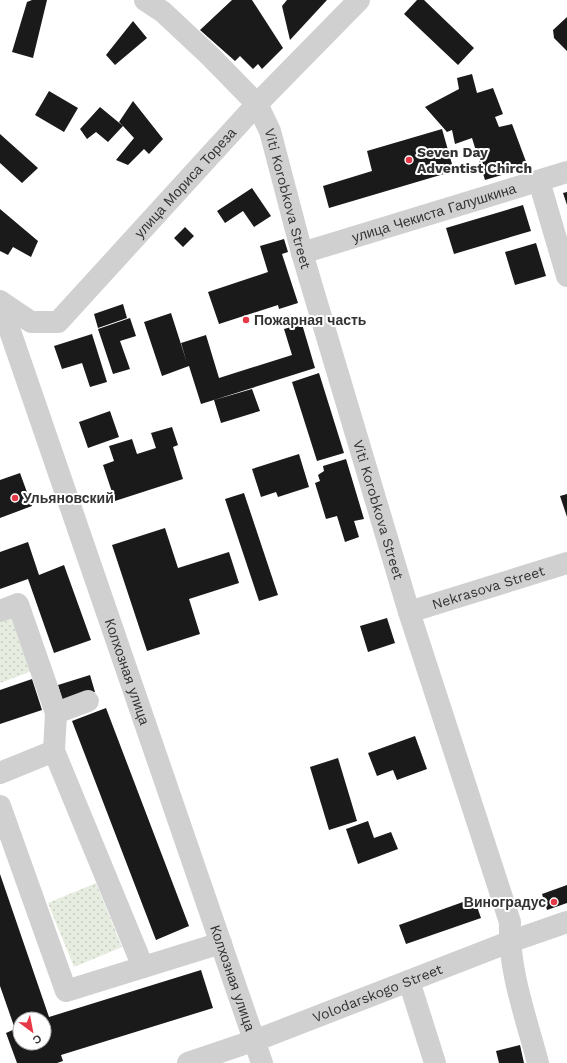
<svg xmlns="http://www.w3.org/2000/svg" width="567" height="1063" viewBox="0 0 567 1063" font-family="'Work Sans',sans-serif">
<defs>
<pattern id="park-dots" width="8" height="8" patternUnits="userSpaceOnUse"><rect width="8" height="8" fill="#e6ecdf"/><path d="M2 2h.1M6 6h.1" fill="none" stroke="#c6cbc0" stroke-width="1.8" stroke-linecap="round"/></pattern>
</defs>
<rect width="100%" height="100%" fill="#fff"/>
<!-- park -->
<path fill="url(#park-dots)" d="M13,616L32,671L0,683V620Z
M96,883L122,947L74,967L48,903Z"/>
<!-- building -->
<path fill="#1a1a1a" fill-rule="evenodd" d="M32,0H47L33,58L12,52L27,2Z
M232,0H252L283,48L262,69L258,64L253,69L240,56L235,61L200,30Z
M287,0H327L290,40L282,6Z
M417,0H424L474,48L458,65L404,14Z
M567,17V51L554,38L553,30Z
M133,21L147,38L115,65L106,55Z
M472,74L477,93L493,88L503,114L495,117L499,127L512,124L528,167L485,180L472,138L455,144L452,130L447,132L425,107L459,89L457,78Z
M49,91L78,108L64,132L35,115Z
M133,101L163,139L149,154L144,149L128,165L116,160L134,138L123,126L108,142L96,132L87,139L80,129L100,107L123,126L119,122Z
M442,129L454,171L329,208L323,186L372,171L367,151Z
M0,134L38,168L22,183L0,163Z
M252,188L271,216L254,227L243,211L225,223L217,211Z
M567,192V205L563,193Z
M523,205L531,231L454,254L446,228Z
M0,209L38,241L31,257L13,247L8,255L0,251Z
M185,227L194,236L183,247L174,238Z
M284,239L288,252L282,254L298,303L279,309L278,305L219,324L208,292L268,272L260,246Z
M536,243L546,276L515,285L505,252Z
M123,304L127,318L98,328L94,314Z
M171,313L187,363L181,343L206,335L219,378L292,355L284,329L302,324L315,368L201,404L189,366L162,376L144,322Z
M130,318L136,336L120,341L130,369L113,374L98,329Z
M92,334L107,382L90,387L82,363L62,369L54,346Z
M319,373L344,453L317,461L292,382Z
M252,389L260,411L221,423L214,400Z
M110,411L119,437L88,448L79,422Z
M172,427L178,445L173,447L183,479L115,501L103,465L114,461L109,446L132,439L137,454L156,448L151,433Z
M299,454L309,487L278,497L276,492L261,497L252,469Z
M346,459L364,519L354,521L359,537L345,542L337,516L326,519L315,483L320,481L318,475L324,471L323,466Z
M20,473L32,506L0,518V480Z
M244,493L278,595L259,601L225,499Z
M567,494V517L560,496Z
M165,528L178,568L229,552L239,583L189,599L200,634L147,651L112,545Z
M28,542L39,575L64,565L91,640L54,653L28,579L0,589V552Z
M387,618L395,643L368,652L360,626Z
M90,675L95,692L63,702L58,685Z
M32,679L42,710L0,724V690Z
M106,708L189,926L156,940L72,721Z
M415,736L427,769L397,780L393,770L377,776L368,753Z
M338,758L357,821L329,830L310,767Z
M368,821L374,838L391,832L398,849L358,864L346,829Z
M0,874L49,1017L201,970L213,1008L61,1055L63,1061L57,1063H17L6,1033L15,1029L0,986ZM20,1019H44V1043H20Z
M567,885V903L547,910L542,894Z
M474,898L481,918L406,944L399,925Z
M520,1045L524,1063H499L496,1051Z"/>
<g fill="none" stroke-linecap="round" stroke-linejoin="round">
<!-- minor -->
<g stroke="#d0d0d0" stroke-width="22">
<path id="s1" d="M145,0L163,12L210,56L257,104L270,131L302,253L409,612L510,922C508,970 526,1017 538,1063"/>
<path d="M539,181L567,276"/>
<path id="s2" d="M302,253L567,172"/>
<path id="s3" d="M0,301L31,322H58L257,104L359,0"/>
<path id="s4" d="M0,302L262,1063"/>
<path d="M0,611L18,604L56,713L54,751L143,967"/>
<path id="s5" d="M409,612L567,563"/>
<path d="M56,713L88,701"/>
<path d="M0,773L54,751"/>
<path d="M0,806L66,991L221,943"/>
<path d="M409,981L435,1063"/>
<path id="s6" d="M188,1063L267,1036L509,942L567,922"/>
</g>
</g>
<!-- markers -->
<g fill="#e63946" stroke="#fff" stroke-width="1.5">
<circle cx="409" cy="160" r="4"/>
<circle cx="246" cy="320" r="4"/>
<circle cx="15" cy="498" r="4"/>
<circle cx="554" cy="902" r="4"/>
</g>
<g text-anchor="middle" stroke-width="4" stroke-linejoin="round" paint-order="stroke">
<!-- poi labels -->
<g font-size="14" font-weight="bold" fill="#333" stroke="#fff" text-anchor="start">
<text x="417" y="157">Seven Day<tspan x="417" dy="16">Adventist Chirch</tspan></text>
<text x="254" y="325">Пожарная часть</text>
<text x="23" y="503">Ульяновский</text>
<text x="546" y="907" text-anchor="end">Виноградус</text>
</g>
<!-- street labels -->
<g font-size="14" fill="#333" stroke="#fff">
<text dy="5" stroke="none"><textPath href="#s3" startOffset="253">улица Мориса Тореза</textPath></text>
<text dy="5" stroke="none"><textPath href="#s1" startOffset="253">Viti Korobkova Street</textPath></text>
<text dy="5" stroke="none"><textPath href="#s2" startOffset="138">улица Чекиста Галушкина</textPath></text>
<text dy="5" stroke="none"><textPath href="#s1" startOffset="577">Viti Korobkova Street</textPath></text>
<text dy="5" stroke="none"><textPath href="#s5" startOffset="83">Nekrasova Street</textPath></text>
<text dy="5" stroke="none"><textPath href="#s4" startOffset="391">Колхозная улица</textPath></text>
<text dy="5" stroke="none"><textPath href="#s4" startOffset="715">Колхозная улица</textPath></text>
<text dy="5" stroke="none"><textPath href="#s6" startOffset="202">Volodarskogo Street</textPath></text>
</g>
</g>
<!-- north arrow -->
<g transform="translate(32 1031) rotate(148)"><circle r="19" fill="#ffffff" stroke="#adadad"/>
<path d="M0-3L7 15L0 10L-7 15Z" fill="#e63946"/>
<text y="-6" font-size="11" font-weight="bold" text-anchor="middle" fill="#333333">С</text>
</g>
</svg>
